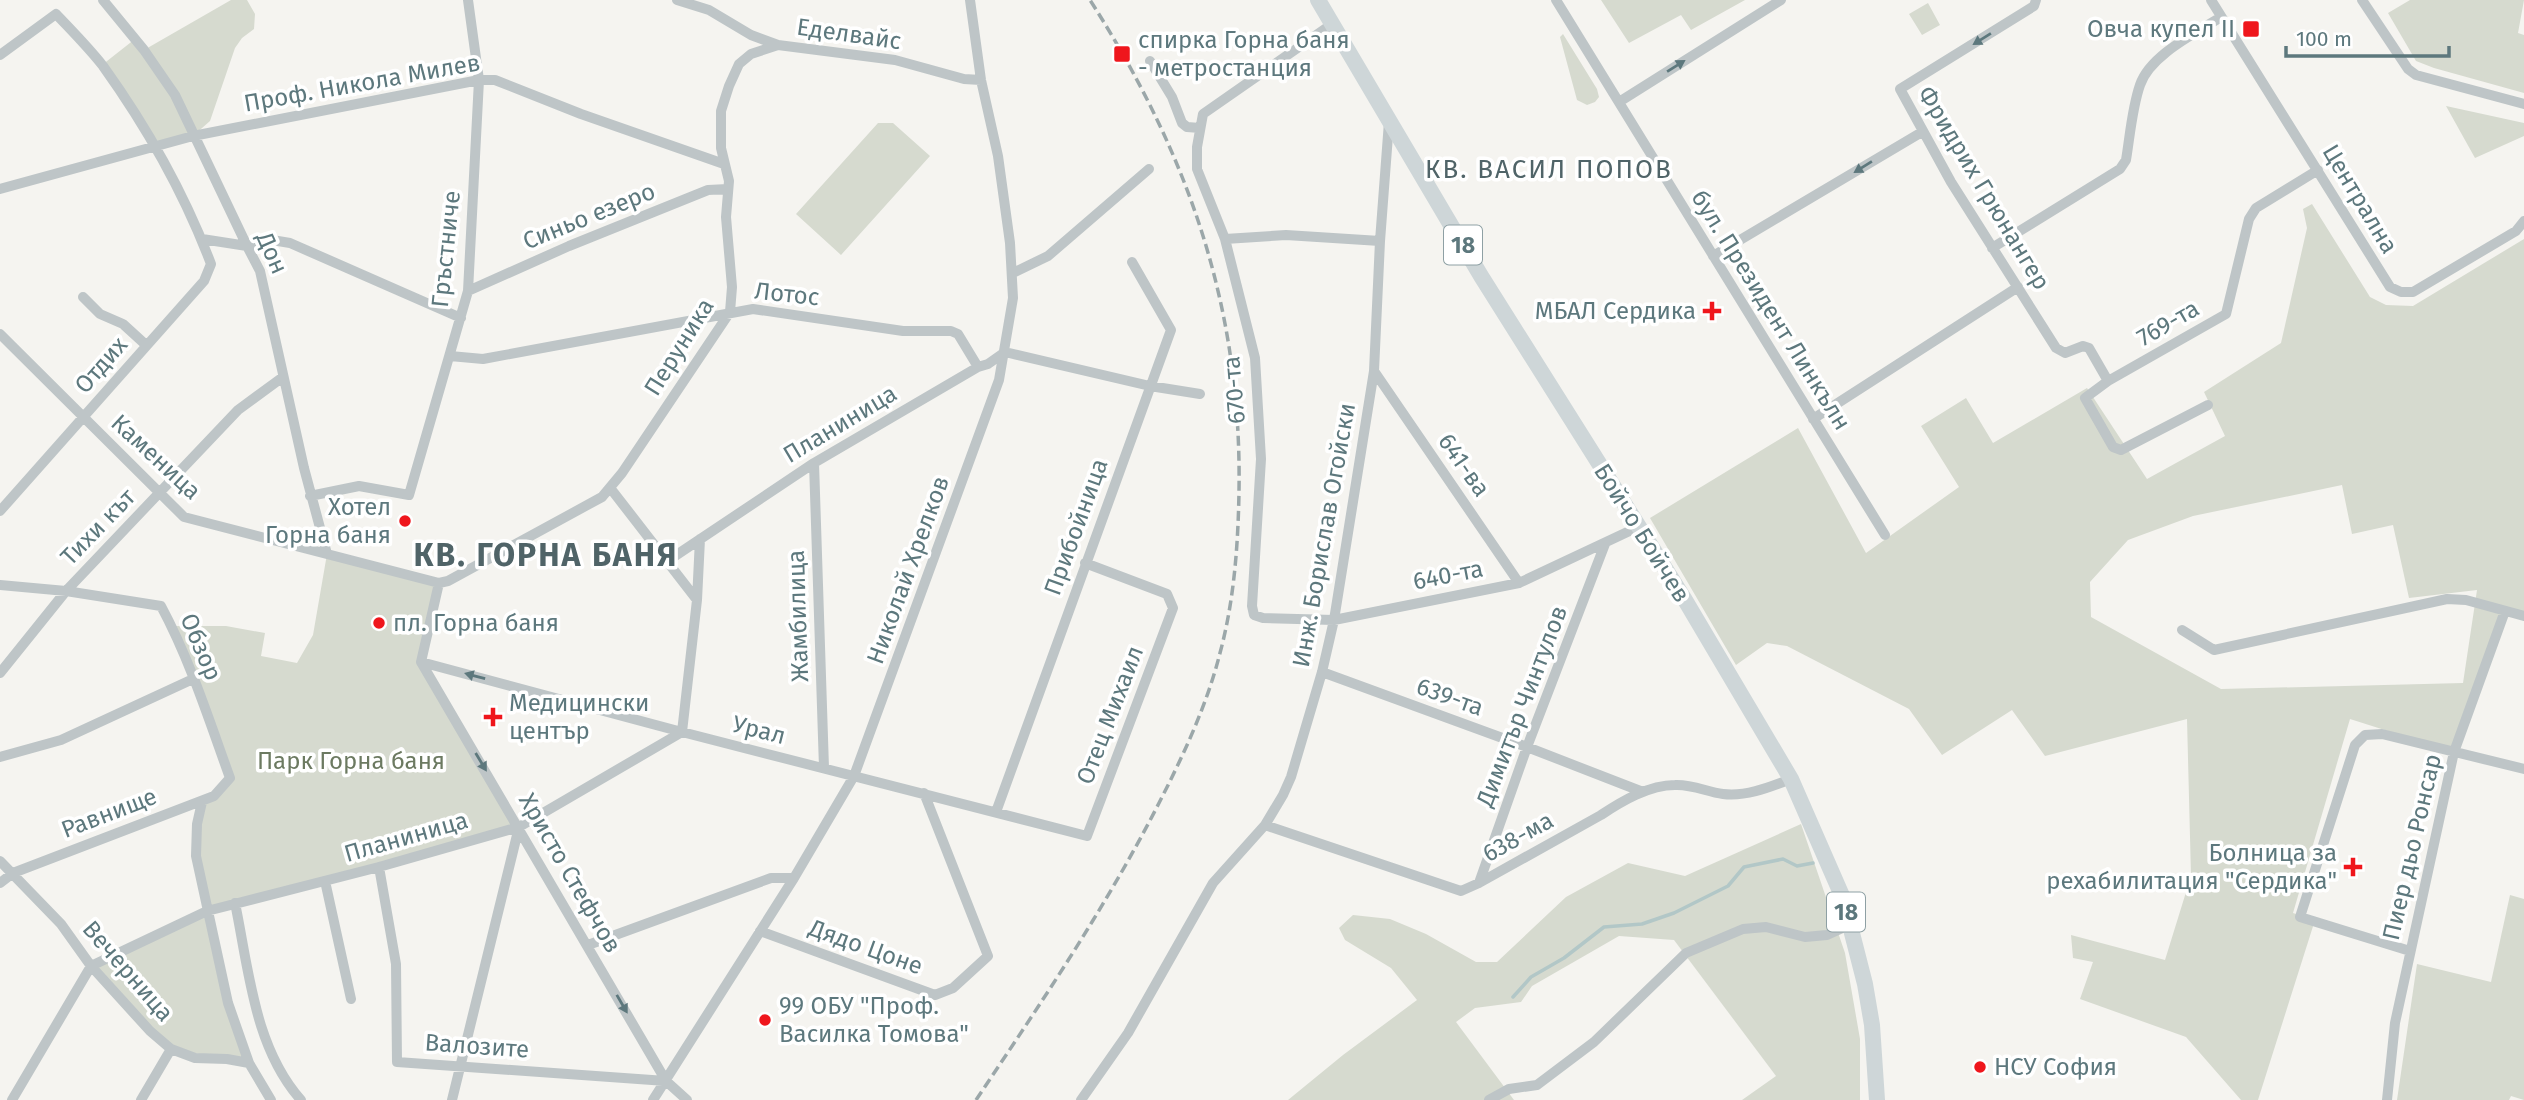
<svg xmlns="http://www.w3.org/2000/svg" width="2524" height="1100" viewBox="0 0 2524 1100" font-family="'Fira Sans',sans-serif">
<rect width="100%" height="100%" fill="#f5f4f0"/>
<!-- green -->
<path fill="#d6dacf" fill-rule="evenodd" d="M231,0H247L255,14L254,29L242,38L235,48L210,121L193,136L155,146L102,65L135,39L144,50Z
M1601,0H1745L1691,30L1681,15L1629,43Z
M2410,0H2524L2518,33L2524,35V93L2434,68L2416,61L2388,13Z
M1928,3L1940,25L1922,35L1909,14Z
M1563,34L1597,89L1599,97L1595,102L1587,105L1577,100L1560,37Z
M2446,106L2524,123V136L2475,158Z
M878,123H893L930,156L841,255L796,214Z
M2312,204L2370,297L2386,305L2413,306L2524,239V616L2506,611L2454,752L2350,719L2293,913L2315,920L2258,1100H2241L2186,1037L2080,999L2093,962L2073,958L2071,935L2165,960L2191,876L2187,719L2045,756L2012,710L1942,755L1909,709L1787,646L1767,643L1736,665L1650,518L1798,428L1866,553L1959,487L1921,426L1966,398L1993,443L2087,388L2147,479L2225,436L2204,392L2281,343L2307,228L2303,209ZM2342,485L2352,534L2393,525L2409,598L2477,590L2463,683L2221,689L2091,617L2090,582L2128,540L2193,516Z
M327,554L439,583L421,662L519,827L207,911L249,1063L171,1049L91,966L207,911L196,856L202,802L229,777L171,626H226L265,633L261,656L297,663L313,635Z
M1801,824L1845,953L1860,1039V1100H1742L1776,1076L1674,940L1619,936L1532,986L1521,1002L1475,1008L1456,1022L1514,1100H1288L1343,1055L1417,1000L1391,968L1345,940L1339,928L1353,915L1390,919L1426,934L1476,962H1497L1566,897L1628,863L1685,876Z
M2510,895L2524,899V1100L2511,1096L2509,1100H2397L2417,964L2491,982Z"/>
<g fill="none" stroke-linecap="round" stroke-linejoin="round">
<!-- stream -->
<path stroke="#b2c7c7" stroke-width="3.5" d="M1513,997L1531,977L1564,958L1604,927L1642,924L1674,913L1728,886L1744,867L1783,859L1797,866L1813,863"/>
<!-- minor -->
<path stroke="#bec5c7" stroke-width="10" d="M103,0L144,50L175,95L247,246L260,271L304,468L327,554
M677,0L709,10L751,35L778,45L895,60L964,79L981,80
M1556,0L1885,535
M2036,0L2034,6L1900,89L1951,182L2056,348L2065,353L2083,346L2089,348L2108,381
M2211,0L2390,287L2401,292H2413L2516,231L2524,221
M2362,0L2408,69L2416,75L2524,104
M1332,24L1203,114L1197,147V169L1225,239L1255,358L1261,459L1252,606L1254,615L1263,618L1334,620L1519,583L1638,527
M0,55L56,14C72,31 89,48 103,66C146,126 185,195 211,264L204,281L0,511
M1150,61L1172,97L1182,123L1187,127L1200,128
M1619,102L1781,0
M0,189L193,136L479,80H495L581,114L724,164
M202,239L247,246L272,240L290,243L461,318
M1225,239L1286,235L1380,241
M1992,248L2120,169L2126,160C2130,136 2132,108 2140,85C2150,55 2196,33 2221,17
M1713,256L1922,132
M1013,273L1048,256L1149,169
M468,291L569,246L708,190L728,189
M83,297L100,314L123,324L146,345
M0,334L184,517L439,583L448,581L602,497L622,473L730,312L732,287L726,217L729,181L721,148V111L729,86L739,64L751,54L778,45
M1005,352L1150,386L1200,394
M450,356L483,359L753,309L903,331H951L958,334L978,367
M1374,371L1519,583
M2208,405L2121,450L2113,447L2085,398L2108,381L2226,314L2249,219L2256,208L2318,170
M1813,419L2018,287
M814,463L824,768
M611,489L697,600
M310,496L359,486L409,495L468,291L479,80L468,0
M666,562L814,463L978,367L988,364L1005,352
M0,585L66,591L161,606C190,660 209,720 230,778L214,796L13,873L0,883
M2182,630L2214,650L2447,599L2466,600L2524,616
M421,662L682,732L1087,836L1173,608L1167,594L1085,563
M421,662L666,1081L687,1100
M421,662L439,583
M1322,672L1527,747L1643,792
M0,673L66,591L238,410L283,377
M682,732L697,600L700,539
M0,757L61,740L193,679
M202,802L197,824L196,856L228,1003L249,1063L271,1100
M996,812L1171,330L1132,262
M1265,825L1461,891L1479,883L1601,815C1622,801 1649,785 1675,785C1692,784 1707,792 1723,794C1746,797 1770,787 1791,779
M0,861L61,924L91,966L150,1031L171,1049L195,1058L227,1059L249,1063
M379,867L396,964L397,1062L666,1081
M325,881L351,999
M1479,883L1527,747L1605,544
M235,903C249,970 254,1047 301,1100
M760,931L935,995L953,988L988,956L924,793
M588,945L771,878H794
M2410,951L2300,917L2355,745L2365,735L2382,734L2524,769
M12,1100L91,966L207,911L379,867L519,827L682,732
M141,1100L171,1049
M452,1100L519,827
M653,1100L794,878L854,776L999,380L1013,298L1010,243L998,156L981,80L970,0
M1081,1100L1128,1033L1213,883L1265,825L1283,795L1291,777L1322,672L1334,620L1374,371L1380,241L1389,122
M1489,1100L1509,1089L1537,1085L1594,1042L1686,953L1743,929L1766,927L1805,937L1827,935L1849,925
M2387,1100L2395,1023L2454,752L2505,611"/>
<!-- highway -->
<path stroke="#ced6d8" stroke-width="16" d="M1318,0L1481,276L1685,600L1791,779L1843,898L1865,984L1872,1025L1877,1100"/>
<!-- rail -->
<path stroke="#9ba7a9" stroke-width="3.5" stroke-dasharray="10 5" stroke-linecap="butt" d="M976,1100C1041,1003 1106,907 1159,803C1183,756 1207,705 1220,653C1234,601 1238,547 1239,492C1242,308 1189,155 1090,0"/>
</g>
<!-- one-way arrows -->
<defs><path id="oneway-solid" d="M-6-.8H1V-3.2L6.5 0L1 3.2V.8H-6Z" transform="scale(1.75)"/></defs>
<g fill="#5d787d">
<use href="#oneway-solid" transform="translate(1982 39) rotate(148)"/>
<use href="#oneway-solid" transform="translate(1676 66) rotate(-32)"/>
<use href="#oneway-solid" transform="translate(1863 167) rotate(148)"/>
<use href="#oneway-solid" transform="translate(475 676) rotate(-165)"/>
<use href="#oneway-solid" transform="translate(481 762) rotate(59)"/>
<use href="#oneway-solid" transform="translate(622 1004) rotate(60)"/>
</g>
<!-- markers -->
<g fill="#ef161c" stroke="#fff" stroke-width="2.5">
<rect x="2242" y="20" width="18" height="18" rx="3.5"/>
<rect x="1113" y="45" width="18" height="18" rx="3.5"/>
<path d="M1708.5 300.5h7v7h7v7h-7v7h-7v-7h-7v-7h7z"/>
<circle cx="405" cy="521" r="7"/>
<circle cx="379" cy="623" r="7"/>
<path d="M489.5 706.5h7v7h7v7h-7v7h-7v-7h-7v-7h7z"/>
<path d="M2349.5 856.5h7v7h7v7h-7v7h-7v-7h-7v-7h7z"/>
<circle cx="765" cy="1020" r="7"/>
<circle cx="1980" cy="1067" r="7"/>
</g>
<g text-anchor="middle" stroke-width="7" stroke-linejoin="round" paint-order="stroke">
<!-- shield labels -->
<g fill="#fff" stroke="#8ea0a4" stroke-width="2">
<rect x="1444" y="225.5" width="38" height="39" rx="5"/>
<rect x="1827" y="892.5" width="38" height="39" rx="5"/>
</g>
<g font-size="23" font-weight="bold" fill="#5d787d">
<text x="1463" y="253">18</text>
<text x="1846" y="920">18</text>
</g>
<!-- poi labels -->
<g font-size="24" fill="#5d787d" stroke="#fff" text-anchor="start">
<text x="2235" y="37" text-anchor="end">Овча купел II</text>
<text x="1138" y="48">спирка Горна баня<tspan x="1138" dy="28">- метростанция</tspan></text>
<text x="1696" y="319" text-anchor="end">МБАЛ Сердика</text>
<text x="391" y="515" text-anchor="end">Хотел<tspan x="391" dy="28">Горна баня</tspan></text>
<text x="393" y="631">пл. Горна баня</text>
<text x="509" y="711">Медицински<tspan x="509" dy="28">център</tspan></text>
<text x="2337" y="861" text-anchor="end">Болница за<tspan x="2337" dy="28">рехабилитация "Сердика"</tspan></text>
<text x="779" y="1014">99 ОБУ "Проф.<tspan x="779" dy="28">Василка Томова"</tspan></text>
<text x="1994" y="1075">НСУ София</text>
</g>
<!-- street labels -->
<g font-size="24" fill="#5d787d" stroke="#fff">
<text transform="translate(849 34) rotate(8)" y="8">Еделвайс</text>
<text transform="translate(362 83) rotate(-10)" y="8">Проф. Никола Милев</text>
<text transform="translate(1984 188) rotate(59)" y="8">Фридрих Грюнангер</text>
<text transform="translate(2360 199) rotate(59)" y="8">Централна</text>
<text transform="translate(589 216) rotate(-22)" y="8">Синьо езеро</text>
<text transform="translate(446 249) rotate(-84)" y="8">Гръстниче</text>
<text transform="translate(272 253) rotate(66)" y="8">Дон</text>
<text transform="translate(787 294) rotate(6)" y="8">Лотос</text>
<text transform="translate(1771 310) rotate(58)" y="8">бул. Президент Линкълн</text>
<text transform="translate(2168 323) rotate(-30)" y="8">769-та</text>
<text transform="translate(679 347) rotate(-58)" y="8">Перуника</text>
<text transform="translate(101 365) rotate(-49)" y="8">Отдих</text>
<text transform="translate(1234 390) rotate(-95)" y="8">670-та</text>
<text transform="translate(840 424) rotate(-31)" y="8">Планиница</text>
<text transform="translate(156 457) rotate(43)" y="8">Каменица</text>
<text transform="translate(1464 465) rotate(55)" y="8">641-ва</text>
<text transform="translate(98 527) rotate(-46)" y="8">Тихи кът</text>
<text transform="translate(1076 527) rotate(-70)" y="8">Прибойница</text>
<text transform="translate(1642 533) rotate(58)" y="8">Бойчо Бойчев</text>
<text transform="translate(1324 535) rotate(-80)" y="8">Инж. Борислав Огойски</text>
<text transform="translate(908 570) rotate(-70)" y="8">Николай Хрелков</text>
<text transform="translate(1448 575) rotate(-11)" y="8">640-та</text>
<text transform="translate(798 616) rotate(-92)" y="8">Жамбилица</text>
<text transform="translate(201 647) rotate(67)" y="8">Обзор</text>
<text transform="translate(1450 697) rotate(20)" y="8">639-та</text>
<text transform="translate(1522 706) rotate(-69)" y="8">Димитър Чинтулов</text>
<text transform="translate(1110 715) rotate(-69)" y="8">Отец Михаил</text>
<text transform="translate(759 730) rotate(14)" y="8">Урал</text>
<text transform="translate(109 813) rotate(-21)" y="8">Равнище</text>
<text transform="translate(406 837) rotate(-16)" y="8">Планиница</text>
<text transform="translate(1518 837) rotate(-29)" y="8">638-ма</text>
<text transform="translate(2412 847) rotate(-77)" y="8">Пиер дьо Ронсар</text>
<text transform="translate(570 873) rotate(60)" y="8">Христо Стефчов</text>
<text transform="translate(866 947) rotate(20)" y="8">Дядо Цоне</text>
<text transform="translate(128 971) rotate(49)" y="8">Вечерница</text>
<text transform="translate(477 1046) rotate(4)" y="8">Валозите</text>
</g>
<!-- park labels -->
<g font-size="24" fill="#6c7a61" stroke="#fff">
<text x="351" y="769">Парк Горна баня</text>
</g>
<!-- neighbourhood labels -->
<g font-size="26" letter-spacing="2" fill="#506468" stroke="#fff">
<text x="1549" y="178">КВ. ВАСИЛ ПОПОВ</text>
</g>
<!-- district labels -->
<g font-size="32" font-weight="bold" letter-spacing="2" fill="#506468" stroke="#fff">
<text x="546" y="566">КВ. ГОРНА БАНЯ</text>
</g>
</g>
<!-- scale -->
<path d="M2286 46v10h163v-10" fill="none" stroke="#5d787d" stroke-width="3.5"/>
<text x="2296" y="46" font-size="21" fill="#5d787d" stroke="#ffffff" stroke-width="5" paint-order="stroke">100 m</text>
</svg>
